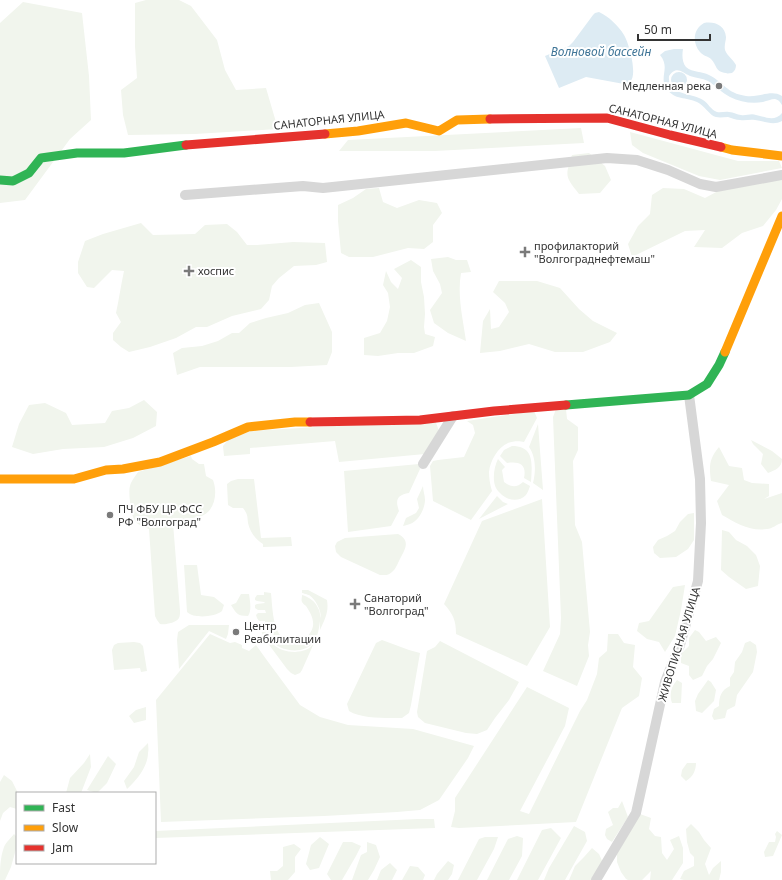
<svg xmlns="http://www.w3.org/2000/svg" width="782" height="880" font-family="'Noto Sans',sans-serif">
<style>
.green{fill:#f1f5ed}
.water{fill:#ddebf3}
.lines{fill:none;stroke-linecap:round;stroke-linejoin:round}
.street{stroke:#d7d7d7;stroke-width:10}
.fast{stroke:#30b455;stroke-width:9}
.slow{stroke:#ff9f0a;stroke-width:9}
.jam{stroke:#e5322d;stroke-width:9}
.poi-dot{fill:#7a7a7a;stroke:#fff;stroke-width:1.5}
.labels{text-anchor:middle;stroke-width:4;stroke-linejoin:round;paint-order:stroke}
.poi-label{font-size:11px;fill:#333;stroke:#fff;text-anchor:start}
.street-label{font-size:11px;fill:#333;stroke:#fff}
.water-label{font-size:12px;font-style:italic;fill:#3f7597;stroke:#fff}
</style>
<rect width="100%" height="100%" fill="#fff"/>
<path class="green" d="M146 0H179L191 6 217 40 225 70 236 90 266 88 278 129 195 134 128 135 123 115 121 90 137 78 135 46V3Z
M23 2 82 13 89 76 91 120 70 139 25 200 0 203V23Z
M581 128 584 143 435 151H339L348 140Z
M630 132 738 161H779L782 168 720 180 699 176 643 153 632 145Z
M589 153 605 166 611 180 600 193 579 194C565 176 565 177 572 155Z
M782 179V199L776 210 763 226 742 233 722 248 694 247 705 230 685 231 632 257 628 244 638 226 650 214 652 195 663 188 684 189 705 198 720 190Z
M379 188 383 202 397 208 419 200 437 203 442 213 433 225V242L424 249 408 248 373 257H349L341 253 338 221V205L353 198 366 189Z
M141 223 153 235 195 234 205 225 227 224 237 232 247 245H257L293 242 325 243 327 262 316 265 294 266 279 278 272 286 269 300 261 309 232 316 207 327H196L176 338 150 347 129 352 121 347 113 340V333L121 322 116 313C119 299 121 285 124 271L112 270 94 288 87 287 78 273V262L85 241 103 234Z
M448 257 456 260H467L471 272 461 273C457 296 463 319 466 341L448 333 434 323 430 310 442 293 440 284 433 271 431 259Z
M411 260 421 267V282L424 297 425 314 424 327 425 334 435 337 433 346 414 353H398L378 356 364 355V338L380 333 387 321 390 307 388 293 383 285 386 271 391 282 398 289 402 278 394 269Z
M499 281H537L560 288 579 309 593 321 617 333 610 342 583 352H555L529 344 500 351 480 353 483 321 490 309 491 329 499 327 509 312 505 303 493 292Z
M319 303 332 332V352L327 365 291 367H200L177 375 173 353 182 348 202 346 218 341 232 333H239L250 323 266 318 288 313 305 305Z
M144 400 157 412 156 426 133 438 104 447 63 449 33 454 12 447 19 424 29 405 45 403 66 413 72 425 105 423 112 411 129 408Z
M556 409H566L567 419 578 427V450L573 461 575 525 582 542 590 632 588 645 589 656 577 686 543 671 560 634 561 618 553 417Z
M534 411 537 418 524 442C520 441 513 441 508 443 498 447 490 461 489 472 489 478 490 485 492 491L471 520 433 501 430 466 433 461 438 460 464 457 475 433 473 425 467 421Z
M435 420 439 431 425 454 339 462 335 441 250 448V454L224 456 223 446 228 440 251 431Z
M538 424 543 490 533 483C536 471 536 457 529 447Z
M751 440 772 451 782 459C782 468 775 470 768 473L761 464 763 454 753 444Z
M512 446C535 446 532 465 531 482L524 478C527 464 519 461 507 463L500 456 504 450Z
M719 447 729 466 742 468 744 480 752 483 769 484V496L764 499 782 493V523C777 524 772 529 767 529 751 532 736 523 722 515L717 501 729 485 711 481C709 466 709 459 719 447Z
M191 456 192 459 199 464H204L206 476 213 480C218 493 215 513 199 517 190 519 182 518 173 521V523L180 611C180 613 180 616 179 618 176 623 165 625 160 624L157 620 155 616 149 529C144 527 138 525 135 521 131 516 128 492 130 486 131 481 135 477 138 472Z
M498 459 505 467 502 470 504 482C510 487 517 488 523 482L530 486C529 489 528 492 526 495 516 505 502 498 496 488 492 480 494 467 498 459Z
M419 464 420 469 409 493C397 495 395 500 399 511L391 526 348 532 344 471Z
M238 479H254L261 538 291 537 292 546 263 547V544C255 539 250 532 248 523 247 515 248 515 243 508H233L228 505 227 484 231 481Z
M423 486C423 491 425 495 425 500 425 508 419 521 410 524 408 525 406 525 403 526L406 518 416 513 419 508 417 499Z
M497 496 503 502 508 504 479 519Z
M542 499 550 627 527 666 456 634C456 620 453 614 444 604L482 521Z
M694 513V540L688 549 676 557 660 558 654 553 653 547 658 540 667 536 675 531 680 522 688 514Z
M722 530 729 532 736 540 747 546 756 555 760 566 758 586 746 589 729 577 721 570Z
M398 534C412 541 404 551 399 561 397 565 395 570 392 572 388 576 385 575 380 575L341 557 336 552 335 546 337 542 345 538Z
M184 565H197L201 595 214 597 224 605 222 611C215 617 194 619 187 612Z
M685 585 681 610 675 636 665 652 659 642 647 639 637 631 639 623 649 621 673 587Z
M302 590H308L327 600C329 612 325 619 320 630V621C319 628 318 636 314 642 304 655 279 652 270 639 267 633 265 627 265 621H259L257 618 256 615 258 613H266L265 610H258L255 608V605L257 604 265 603 264 602 257 601 255 600V598L257 595H264V592L271 593C273 611 272 650 302 640 307 638 312 632 313 626 314 619 310 612 306 606 305 605 303 604 302 602 301 600 302 598 302 595 309 597 315 601 318 608 320 611 320 616 321 618 321 610 316 600 309 595 308 595 303 593 302 593Z
M241 594H249C250 601 252 611 248 616 237 616 236 613 231 605L236 603Z
M258 623H264C265 641 277 652 295 652 304 651 309 650 314 643L302 670 300 673 295 675 291 673 287 669 264 638Z
M189 625H229L228 634 226 639 209 631 179 669 177 640 178 632Z
M695 630 699 632 706 641 716 637 721 643 713 659 707 666 702 676 693 680 689 675V666L681 663V654L689 646V638Z
M210 634 230 643 235 642 242 645V648L249 651 256 645 266 659 300 705 320 717 348 725 413 729 474 746 468 758 439 800 420 810 397 812 324 816 161 822 156 700Z
M608 634H618L624 643 635 645 633 667 642 678 639 696 622 708 576 822 459 828 451 827 455 811V798L527 687 569 708 565 726 520 811 529 814 580 711 587 700 597 674 599 658 607 651Z
M382 640 409 650 420 653 411 705 409 713 402 718C386 718 362 719 349 711L347 704 376 643Z
M440 641 519 682 509 700 495 718 487 730 477 734 466 733 425 723 418 717 417 712 427 651 435 647Z
M750 641 756 645 757 652 753 672 737 695 735 706 727 710 725 718 714 720 712 716 714 709 719 706C719 697 721 690 730 686V678L734 672 735 662 742 652 745 643Z
M134 642 140 643 143 646 147 671 141 672 140 668 114 670 112 650 114 645 118 643Z
M677 680 682 683 681 703H672C669 694 671 687 677 680Z
M708 680 711 682 716 690 714 701 702 713 696 711 695 701 698 694Z
M146 707V720L134 723 129 716 136 710Z
M148 743C148 746 149 749 148 753 148 766 137 780 127 789L124 781 134 767 139 752Z
M90 754 91 767 81 793H66L70 778 84 763Z
M108 756 116 764 107 783 97 793 87 790Z
M687 763H696C696 770 693 777 686 781L681 776 682 770Z
M4 775 12 781 18 793 17 809 10 807 3 813 0 821V782Z
M622 801 628 817 612 842 607 839 605 835 606 829 613 825 608 812 613 808H618Z
M640 814 651 818 649 829 655 836 661 837 662 853 667 860 674 849 670 840 679 836 683 848V863L672 880H650L651 871 642 880H628L626 879 621 872 617 862V854Z
M418 819H434L435 828 155 838V831Z
M691 824 699 832 704 840 711 848 705 864 709 875 713 868 721 861V872L719 880H684L680 879 684 871 694 866V857L690 853 687 842 686 829Z
M574 826 585 832 587 841 565 880H544L549 868Z
M551 828 561 838 538 880H517L542 830Z
M777 831 782 835 773 856 765 857 764 852 769 842H775L776 837 775 834Z
M14 834 17 837V847L16 849 11 867 5 880H0C0 869 0 858 4 847 6 842 11 838 14 834Z
M517 836 523 838 522 856 509 880H487L508 839Z
M320 837 329 844 319 868 310 870 306 864 311 845Z
M485 837H498L494 849 477 880H458L479 839Z
M343 842H352L361 846 356 856 342 880H331L327 874Z
M367 842 376 845 380 857 374 870 368 880H352L361 855 367 852Z
M294 844 301 849 295 857V872L288 880H271L270 871H277L283 866V847Z
M592 848 599 854 603 863 593 880H569L575 866 584 857Z
M448 861 454 865 452 874 448 880H434L437 874Z
M390 863 397 870 392 880H377L381 870Z
M410 866 418 867 425 875 423 880H402Z"/>
<path class="water" d="M599 12C609 17 618 25 624 35 629 43 638 75 630 82 629 84 627 84 624 84L586 77 559 88 545 56 569 46 573 42 593 15 595 13Z
M704 23C714 21 725 25 726 37 726 41 724 45 725 50 727 56 733 59 736 65 736 68 735 71 732 73 730 73 727 74 726 73 715 72 717 65 711 59 708 56 703 56 700 52 692 43 693 29 704 23Z
M674 49H683C682 55 682 62 686 67 693 73 702 71 709 75 725 83 726 93 746 96 759 98 771 89 782 96V105C780 102 779 100 775 99 771 99 767 101 763 102 752 104 740 102 730 97 722 93 716 86 708 81 702 78 696 78 690 76 682 73 677 65 669 76 667 96 692 92 703 100 708 103 711 110 717 112 721 113 725 111 729 112 734 112 737 115 741 115 746 116 751 113 756 115 765 117 775 122 782 113V121C773 126 764 121 755 120 750 119 745 121 740 120 736 120 732 118 728 117 724 117 720 118 716 117 710 116 704 105 697 102 687 97 674 100 667 89 658 78 671 68 660 55L665 51Z
M671 80a8 8 0 1 1 16 0a8 8 0 1 1-16 0Z"/>
<g class="lines">
<path class="street" d="M185 195 303 186 323 188 607 158 637 160 668 170 700 184 716 187 782 175
M423 464 453 416
M596 880 636 813 665 682 680 645 698 581 701 523 700 479 689 395"/>
<path class="fast" d="M0 180 13 181 29 173 41 158 77 153H124L186 145
M566 405 689 395 707 384 719 365 725 352"/>
<path class="slow" d="M325 134 358 131 406 123 439 131 457 120 490 119
M721 147 732 150 782 156
M725 352 782 216
M0 479H74L106 470 123 469 160 462 213 442 248 427 295 422H310"/>
<path class="jam" d="M490 119 607 118 670 135 721 147
M186 145 325 134
M310 422 420 420 494 411 566 405"/>
</g>
<g class="poi-dot">
<circle cx="719" cy="86" r="4"/>
<path d="M523 246h4v4h4v4h-4v4h-4v-4h-4v-4h4z"/>
<path d="M187 265h4v4h4v4h-4v4h-4v-4h-4v-4h4z"/>
<circle cx="110" cy="515" r="4"/>
<path d="M353 598h4v4h4v4h-4v4h-4v-4h-4v-4h4z"/>
<circle cx="236" cy="632" r="4"/>
</g>
<g class="labels">
<g class="poi-label">
<text x="711" y="90" text-anchor="end">Медленная река</text>
<text x="534" y="250">профилакторий<tspan x="534" dy="13">"Волгограднефтемаш"</tspan></text>
<text x="198" y="275">хоспис</text>
<text x="118" y="513">ПЧ ФБУ ЦР ФСС<tspan x="118" dy="13">РФ "Волгоград"</tspan></text>
<text x="364" y="602">Санаторий<tspan x="364" dy="13">"Волгоград"</tspan></text>
<text x="244" y="630">Центр<tspan x="244" dy="13">Реабилитации</tspan></text>
</g>
<g class="street-label">
<text transform="translate(329 120) rotate(-6)" y="4">САНАТОРНАЯ УЛИЦА</text>
<text transform="translate(663 121) rotate(14)" y="4">САНАТОРНАЯ УЛИЦА</text>
<text transform="translate(679 644) rotate(-73)" y="4">ЖИВОПИСНАЯ УЛИЦА</text>
</g>
<g class="water-label">
<text x="601" y="56">Волновой бассейн</text>
</g>
</g>
<rect x="16" y="792" width="140" height="72" fill="#ffffff" stroke="#adadad"/>
<rect x="24" y="805" width="20" height="6" fill="#30b455" stroke="#adadad"/>
<text x="52" y="812" font-size="12" fill="#333333">Fast</text>
<rect x="24" y="825" width="20" height="6" fill="#ff9f0a" stroke="#adadad"/>
<text x="52" y="832" font-size="12" fill="#333333">Slow</text>
<rect x="24" y="845" width="20" height="6" fill="#e5322d" stroke="#adadad"/>
<text x="52" y="852" font-size="12" fill="#333333">Jam</text>
<path d="M638 34v6h72v-6" fill="none" stroke="#333333" stroke-width="2"/>
<text x="644" y="34" font-size="12" fill="#333333" stroke="#ffffff" stroke-width="3" paint-order="stroke">50 m</text>
</svg>
